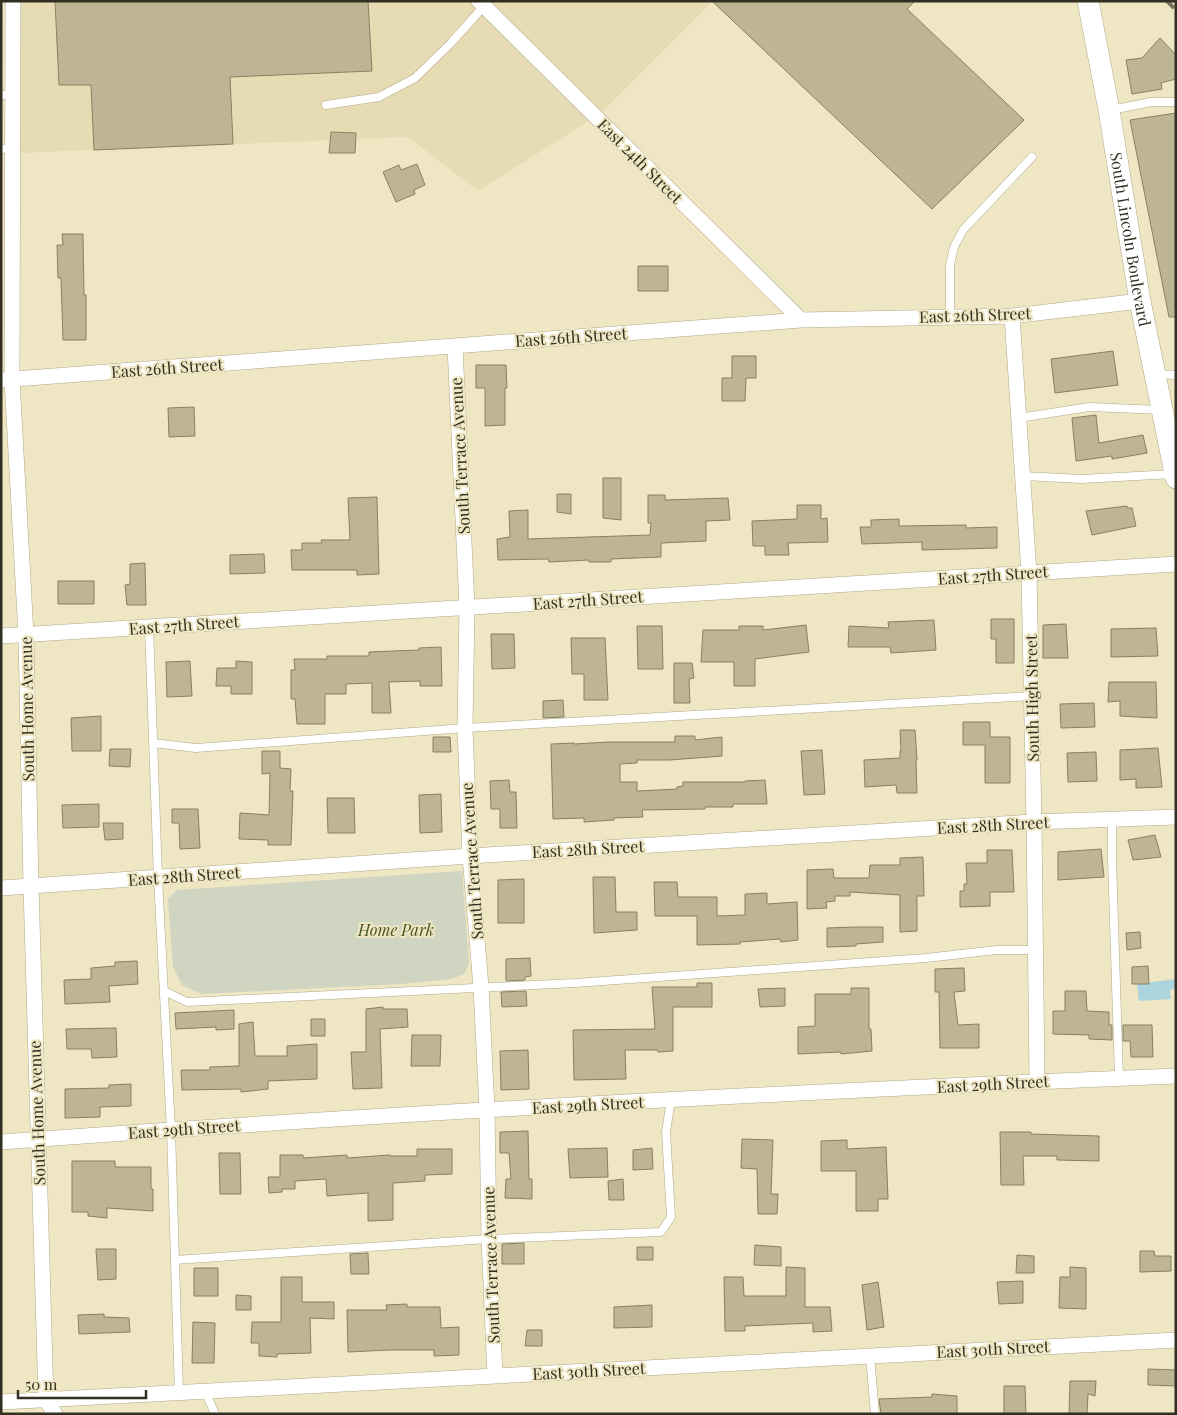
<svg xmlns="http://www.w3.org/2000/svg" width="1177" height="1415" font-family="'Playfair Display',serif">
<style>
.built{fill:#e6dbb3}
.green{fill:#cfd5c1}
.water{fill:#acd4dc}
.building{fill:#beb595;stroke:#888061}
.lines{fill:none;stroke-linecap:round;stroke-linejoin:round}
.lane-casing{stroke:#b1a888;stroke-width:9}
.street-casing{stroke:#b1a888;stroke-width:16}
.secondary-casing{stroke:#b1a888;stroke-width:22}
.lane{stroke:#fff;stroke-width:8}
.street{stroke:#fff;stroke-width:15}
.secondary{stroke:#fff;stroke-width:21}
.rail{stroke:#7a7560;stroke-width:4;stroke-dasharray:10 5;stroke-linecap:butt}
.labels{text-anchor:middle;stroke-width:4;stroke-linejoin:round;paint-order:stroke}
.street-label{font-size:16px;fill:#322f22;stroke:#efe6c4}
.park-label{font-size:16px;font-style:italic;fill:#475220;stroke:#efe6c4}
</style>
<rect width="100%" height="100%" fill="#efe6c4"/>
<path class="built" d="M18 1H713L601 113 478 191 408 137 19 153Z"/>
<path class="green" d="M462 871 469 964 464 974 452 979 401 984 202 994 182 985 173 967 168 899 177 890Z"/>
<path class="water" d="M1176 979V988L1170 990 1171 999 1139 1001 1137 984Z"/>
<path class="building" d="M55 1H368L372 71 230 77 233 144 94 150 91 85H59Z
M712 1H915L907 9 1024 120 932 209Z
M1160 38 1176 55V79L1161 83 1162 89 1132 94 1126 60 1142 58Z
M1176 113V317H1169L1130 120Z
M331 132 356 133 355 153H329Z
M417 164 425 185 414 190 415 194 396 202 383 172 399 165 401 170Z
M62 234H83L84 295H86V340H63L61 278H58L57 245H63Z
M638 266H668V291H638Z
M1113 351 1118 385 1055 393 1051 359Z
M732 356H756V378H746L745 401H722V378H732Z
M476 365H506L507 388H505V425L485 426V388H476Z
M194 407 195 436 169 437 168 408Z
M1096 415 1099 443 1143 435 1147 453 1112 459V456L1076 461 1072 418Z
M603 478H621V520L603 518Z
M557 494H571V514L557 512Z
M648 495H665V500L728 498 730 520 706 521V541L661 543V557L611 559V562H589V560L549 562 548 559 498 560 497 539 510 537 509 511 528 510V539L650 535 651 523H648Z
M377 497 379 574 357 575V570H292L291 550H302V543H322L321 540H350L348 498Z
M797 505H821V519L827 518 828 542 788 543 789 555H765V546H753L752 521 797 519Z
M1127 506V508H1132L1136 526 1092 535 1086 511Z
M899 519V526L966 525V528L997 527V548L922 550V542L862 544 860 527H871V520Z
M264 554 265 573 230 574V555Z
M145 563 146 605H127L125 585 130 584V564Z
M58 581H94V604H58Z
M991 619H1014V663H996V639H991Z
M934 620 936 650 891 653 890 647H848L849 626 889 628 888 622Z
M1066 624 1068 658H1043V625Z
M806 625 809 652 755 659V686H734V662H701L703 630H739V626H763V630Z
M637 626H662L663 669H638Z
M1156 628 1158 656 1111 657V629Z
M491 634H514L515 668 492 669Z
M571 638H605L608 700H584V674H572Z
M441 647 442 686H420V681L389 682 391 713H372V683L346 684V694H325V724H297L295 699H291V670H295L294 659H327V656H369V652L419 650V648Z
M190 661 192 696 167 697 166 662Z
M236 661 252 662V694H231V686H216L217 668H236Z
M674 663H692L694 678 689 679 690 703H674Z
M1109 682H1156L1157 718 1120 716V701L1108 702Z
M563 700 564 717 543 718V701Z
M1094 703 1095 727 1061 728 1060 704Z
M101 716V751H72L71 718Z
M963 722H990V737H1010V783H985V745H963Z
M900 730H915L917 760H916L917 793H897L896 785 865 787 864 760 900 758V751H901Z
M675 736H695V740L722 737V756L670 760H637V763L620 764V782H637V791L677 789V787L683 786V782H745V781L765 780 767 804H733V807H705V809L642 810 643 817 614 818V820L584 822V818L553 819 551 744 574 743V744L608 742H675Z
M433 737H450L451 752H433Z
M1158 748 1162 787 1136 788V779L1120 780V750Z
M110 749H131L130 767 109 766Z
M822 750 825 794 804 795 801 751Z
M262 751H280V768L291 769 290 791H293L291 845H268V840L239 839 240 813 269 815 270 773 262 774Z
M1096 752 1097 781 1068 782 1067 753Z
M509 780 510 792H516L517 828H500V809H491L490 781Z
M441 794 442 832 420 833 419 795Z
M327 798H354L355 833H328Z
M99 804V827L63 828 62 805Z
M172 809H198L200 848 180 849 179 823H172Z
M103 823H123V839L105 840Z
M1155 835 1161 857 1133 860 1128 840Z
M1101 849 1104 877 1058 880V852Z
M987 850H1012L1014 892H990V906L960 907V891H964V884H967L966 863H987Z
M923 857 924 896H917V931L900 932V895L850 892V896H835V901L826 902 827 908 807 909V870L833 869 834 878H869L870 865H900V858Z
M593 877H615L616 912H637V930L594 933Z
M524 879V923H498V880Z
M654 882H677L678 897H717V916L745 915V894L767 893V904L797 902 798 940 781 942 780 939 740 942V944L697 945V916H655Z
M856 927H883V942L856 944V946L827 947V928Z
M1140 932 1141 948 1127 950 1126 933Z
M530 958 531 976 525 977V980L506 981V959Z
M137 961 138 984 109 986 110 1002 65 1004 64 980 91 979V968L115 966V962Z
M1148 966 1149 984H1132V967Z
M964 968 965 991 954 992 958 1025 979 1024V1048H940L939 992H935V969Z
M697 983H712V1007H673V1051L658 1052 657 1050H625L626 1079 574 1080 573 1030 655 1029 652 987H697Z
M785 988V1006L760 1007 758 989Z
M851 988H869V1029H871L872 1051 841 1054V1052L798 1054V1027L815 1026V994H851Z
M526 991 527 1006 502 1007 501 992Z
M1065 991H1086L1087 1011 1109 1012V1025H1112V1040L1089 1039V1035L1053 1034V1011H1065Z
M383 1007V1009H407L408 1027 380 1029 382 1088 353 1089 351 1052H366V1009Z
M234 1010V1029L216 1030V1027L176 1029 175 1013Z
M311 1019H325V1036H311Z
M253 1022 255 1056H287V1046L317 1044V1079L268 1081V1089L241 1092V1089L182 1090 181 1070H210V1067L239 1066V1024Z
M1123 1025H1152L1153 1057H1131L1130 1041H1123Z
M116 1028 117 1057 92 1058 91 1049H67L66 1029Z
M412 1035H441L440 1066H411Z
M528 1050 529 1089 501 1090 500 1051Z
M131 1084V1106L100 1107V1117L65 1118V1089L109 1088V1085Z
M528 1131 529 1179H532V1199L505 1198 506 1179H511L509 1153H500V1132Z
M1000 1132H1031V1134L1099 1136V1161L1057 1160V1156H1023L1024 1185H1001Z
M742 1139 773 1140 771 1194H778L777 1214H758L757 1169 741 1168Z
M847 1140V1149L886 1147 888 1199H878V1211H856V1171H821V1141Z
M607 1148 608 1177 570 1178 568 1149Z
M652 1148 653 1169 633 1170V1150Z
M417 1149H452V1174L425 1175V1181L393 1183V1220L368 1221V1193L327 1196 326 1179 295 1181V1189H282V1192L269 1193 268 1177H280V1155H303V1158L347 1155V1158L390 1155V1156H417Z
M219 1153H240L241 1194H220Z
M72 1161H115V1167H151V1189H153V1211L107 1208V1218L88 1216V1212H72Z
M623 1179 624 1200H609L608 1181Z
M524 1243V1264H502V1244Z
M755 1245 781 1247V1266L754 1265Z
M637 1247H653V1260H637Z
M96 1249H116V1279L98 1280Z
M1140 1251H1154L1155 1256H1171V1271L1140 1272Z
M368 1253 369 1274H351L350 1254Z
M1017 1255 1034 1256V1273H1016Z
M786 1267 805 1268V1307H830L832 1331 813 1332V1323L745 1326V1331H725L724 1277H743L744 1296H786Z
M1070 1267 1086 1268V1309L1059 1308 1060 1277H1070Z
M194 1268H218V1296H194Z
M281 1277H302V1302H334V1319L310 1318 311 1353 277 1354V1357L259 1356V1343H251L252 1322H281Z
M1023 1281V1303L999 1304 997 1282Z
M878 1282 884 1327 867 1330 862 1285Z
M236 1295 251 1296V1310H236Z
M407 1304V1307H440L441 1328 459 1327V1355L434 1356V1350H389L348 1352 347 1310H387L386 1305Z
M652 1305V1327L614 1328V1307Z
M104 1314V1317L129 1318 130 1332 79 1334 78 1315Z
M193 1322 215 1323 214 1363H192Z
M527 1330H542V1346H525Z
M1148 1369 1176 1370V1386L1148 1385Z
M1070 1381H1096L1095 1396 1088 1394 1087 1414H1069Z
M1004 1386H1025L1026 1414H1004Z
M932 1394 957 1396V1414H881L879 1399 932 1397Z"/>
<g class="lines">
<defs>
<path id="lane" d="M1 95 13 94
M326 105 379 97 415 78 450 44 484 6
M1111 110 1151 102H1176
M1 149 13 148
M950 317V265L954 247 963 230 1032 157
M1157 374 1176 375
M1019 418 1089 407 1161 410
M1023 476 1082 479 1173 474
M149 627 158 878 171 1130 179 1393
M153 743 196 748 465 728 1032 696
M1112 820V859L1119 1078
M164 991 187 1002 575 983 926 958 997 950H1036
M175 1260 489 1239 661 1232 671 1217 666 1132 671 1100
M870 1356 875 1414
M205 1391 215 1414"/>
<path id="street" d="M13 1 12 379 26 635 31 886 46 1400 55 1414
M479 1 801 320
M1012 316 1029 573 1034 822 1037 1081
M455 346 467 607 465 728 470 856 481 987 487 1110 489 1239 495 1376
M1 380 801 320 1012 316 1140 301
M1 636 1176 564
M1 888 470 856 1034 822 1176 817
M1 1142C392 1113 784 1092 1176 1076
M1 1402 1176 1340"/>
<g id="secondary">
<path id="s1" d="M1088 1 1109 110 1140 301 1176 478"/>
</g>
</defs>
<use href="#lane" class="lane-casing"/>
<use href="#street" class="street-casing"/>
<use href="#secondary" class="secondary-casing"/>
<use href="#lane" class="lane"/>
<use href="#street" class="street"/>
<use href="#secondary" class="secondary"/>
<path class="rail" d="M1167 1 1176 10"/>
</g>
<g class="labels">
<g class="street-label">
<text transform="translate(640 161) rotate(45)" y="6">East 24th Street</text>
<text dy="6" stroke="none"><textPath href="#s1" startOffset="242">South Lincoln Boulevard</textPath></text>
<text transform="translate(975 315) rotate(-2)" y="6">East 26th Street</text>
<text transform="translate(571 337) rotate(-4)" y="6">East 26th Street</text>
<text transform="translate(167 368) rotate(-4)" y="6">East 26th Street</text>
<text transform="translate(460 456) rotate(-93)" y="6">South Terrace Avenue</text>
<text transform="translate(993 575) rotate(-4)" y="6">East 27th Street</text>
<text transform="translate(588 600) rotate(-4)" y="6">East 27th Street</text>
<text transform="translate(184 625) rotate(-4)" y="6">East 27th Street</text>
<text transform="translate(1032 698) rotate(-91)" y="6">South High Street</text>
<text transform="translate(27 709) rotate(-91)" y="6">South Home Avenue</text>
<text transform="translate(993 825) rotate(-3)" y="6">East 28th Street</text>
<text transform="translate(588 849) rotate(-3)" y="6">East 28th Street</text>
<text transform="translate(472 861) rotate(-94)" y="6">South Terrace Avenue</text>
<text transform="translate(184 876) rotate(-4)" y="6">East 28th Street</text>
<text transform="translate(993 1084) rotate(-3)" y="6">East 29th Street</text>
<text transform="translate(588 1105) rotate(-3)" y="6">East 29th Street</text>
<text transform="translate(37 1113) rotate(-92)" y="6">South Home Avenue</text>
<text transform="translate(184 1129) rotate(-4)" y="6">East 29th Street</text>
<text transform="translate(491 1265) rotate(-92)" y="6">South Terrace Avenue</text>
<text transform="translate(993 1349) rotate(-3)" y="6">East 30th Street</text>
<text transform="translate(589 1371) rotate(-3)" y="6">East 30th Street</text>
</g>
<g class="park-label">
<text x="396" y="936">Home Park</text>
</g>
</g>
<rect width="1177" height="1415" fill="none" stroke="#322f22" stroke-width="5"/>
<path d="M18 1390v8h128v-8" fill="none" stroke="#322f22" stroke-width="2.5"/>
<text x="25" y="1390" font-size="15" fill="#322f22" stroke="#efe6c4" stroke-width="4" paint-order="stroke">50 m</text>
</svg>
